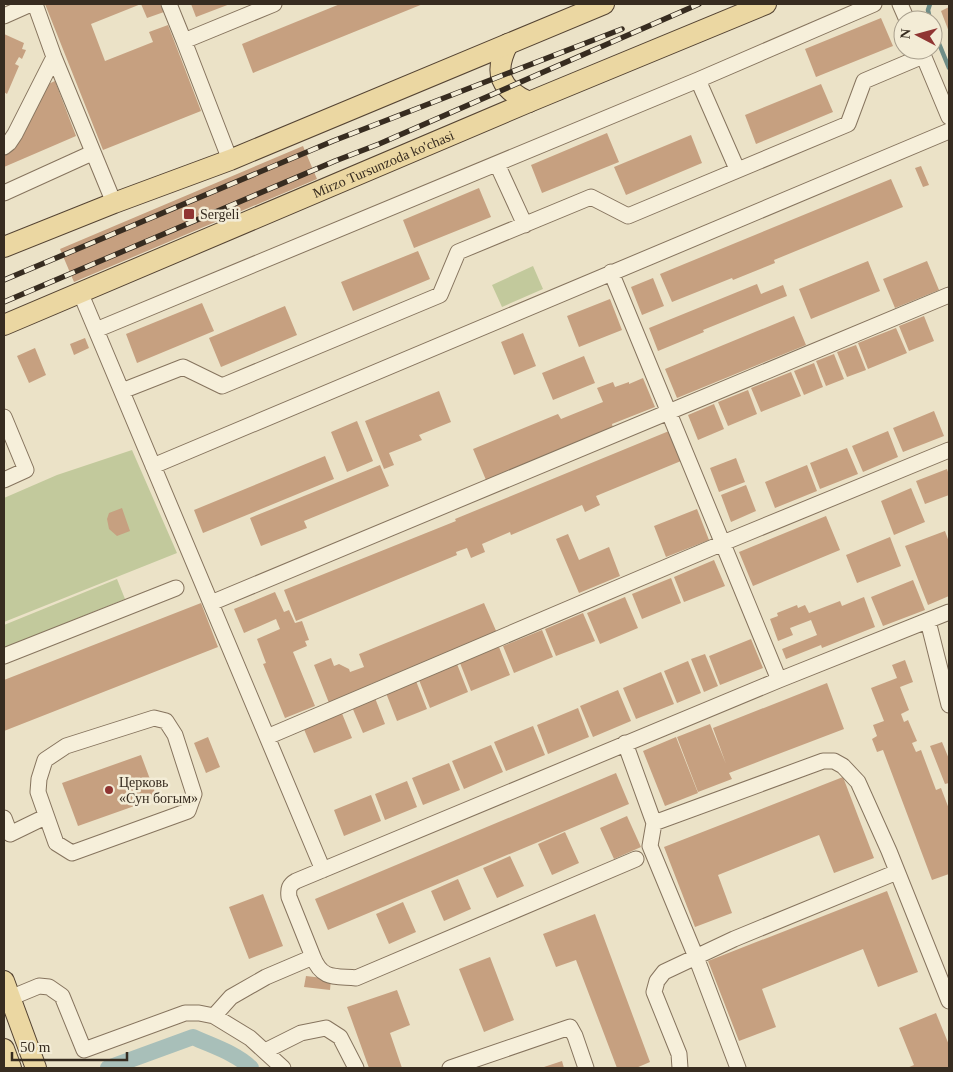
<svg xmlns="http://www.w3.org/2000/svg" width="953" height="1072" font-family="'Times New Roman',serif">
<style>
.green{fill:#c2c99c}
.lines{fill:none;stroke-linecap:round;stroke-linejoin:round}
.stream{stroke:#6f8d87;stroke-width:4.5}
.canal{stroke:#a8bfb9;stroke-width:16}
.building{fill:#c6a080}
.minor-casing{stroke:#86745e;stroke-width:17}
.major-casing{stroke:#544332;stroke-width:22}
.minor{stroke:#f6efda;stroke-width:15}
.major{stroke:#ebd7a2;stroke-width:20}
.rail-casing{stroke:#372c20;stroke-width:5.5}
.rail{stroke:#f3ecd6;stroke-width:4;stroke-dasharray:11;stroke-linecap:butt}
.poi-dot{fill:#903532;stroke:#f3ecd6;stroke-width:2}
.labels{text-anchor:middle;stroke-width:5;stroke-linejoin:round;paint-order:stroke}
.street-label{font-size:14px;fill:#372c20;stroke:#f3ecd6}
.poi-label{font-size:14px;fill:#372c20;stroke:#f3ecd6;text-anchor:start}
</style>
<rect width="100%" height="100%" fill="#ebe2c7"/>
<path class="green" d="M533 266 543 289 502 307 492 285Z
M132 450 177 553 4 622V498L57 475Z
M117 579 125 599 4 648V625Z"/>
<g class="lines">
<path class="stream" d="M930 20 928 10 930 4
M933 29 949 68"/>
<path class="canal" d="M108 1068 193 1037C212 1046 236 1053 251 1068"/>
</g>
<path class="building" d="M45 4H160L164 12 147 18 141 4 91 24 105 61 153 42 149 32 168 25 201 111 103 150Z
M191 4H230L196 17Z
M340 4H423L253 73 242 44Z
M949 7V32L941 11Z
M881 18 893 46 816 77 805 49Z
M4 34 24 43 22 49 26 50 22 59 19 57 15 64 19 66 7 94 4 92Z
M55 81 76 136 4 167V151L16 146 46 85Z
M821 84 833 112 756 144 745 115Z
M607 133 619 162 542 193 531 165Z
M691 135 702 163 626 195 614 167Z
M303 146 317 179 74 282 60 249Z
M921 166 929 185 923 187 915 168Z
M891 179 903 207 774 260 775 263 733 280 732 278 672 302 660 274Z
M479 188 491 217 414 248 403 220Z
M418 251 430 279 353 311 341 282Z
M868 261 880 291 811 319 799 289Z
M927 261 939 290 895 308 883 279Z
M653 278 664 306 642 315 631 287Z
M757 284 761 294 783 285 787 296 703 330 704 332 658 351 649 328Z
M610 299 622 330 579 347 567 316Z
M202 303 214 331 137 363 126 334Z
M285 306 297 335 221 367 209 338Z
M794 316 806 345 677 398 665 369Z
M924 316 934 341 909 351 899 326Z
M896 328 907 353 868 369 858 343Z
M523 333 536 366 514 375 501 342Z
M85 338 89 348 74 355 70 344Z
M856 345 866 370 847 377 837 352Z
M35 348 46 375 29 383 17 356Z
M834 354 844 379 826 386 816 361Z
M584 356 595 383 553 400 542 373Z
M814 363 823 387 804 395 794 371Z
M791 372 801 396 761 412 751 388Z
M643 378 655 407 612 424 613 428 486 480 473 449 558 414 561 419 603 402 597 388 613 382 615 387 629 382V384Z
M748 390 757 414 728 426 718 402Z
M439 391 451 422 419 435 422 440 389 453 394 465 384 469 365 421Z
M714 404 724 429 698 440 688 415Z
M934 411 944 436 903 452 893 428Z
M357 421 373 461 347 472 331 432Z
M669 431 681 461 596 496 600 505 585 512 582 505 511 535 510 532 482 544 485 552 471 558 467 548 456 552 457 555 296 621 284 590 456 521 455 519Z
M888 431 898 457 863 472 852 446Z
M847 448 858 474 820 489 810 463Z
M325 456 334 479 203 533 194 510Z
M736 458 745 482 719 492 710 468Z
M380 465 389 486 304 521 307 528 261 546 250 518Z
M807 465 817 491 775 508 765 482Z
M947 469 949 475V495L925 504 916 481Z
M746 485 756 511 731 522 721 495Z
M911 488 925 522 894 535 881 501Z
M122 508 130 531 117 536 109 529 107 519 109 513Z
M697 509 709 540 666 557 654 526Z
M826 516 840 550 753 586 739 552Z
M945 531 949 542V596L928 605 905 546Z
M568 534 579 560 609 547 620 576 579 593 556 539Z
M890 537 901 566 857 583 846 555Z
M714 560 725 586 684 602 674 577Z
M671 578 681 603 642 619 632 594Z
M913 580 925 610 883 626 871 597Z
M275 592 284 612 289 610 295 623 302 621 309 640 305 641 307 646 293 652 315 706 285 718 263 664 266 663 257 639 280 629 276 619 244 633 234 609Z
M625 597 638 628 600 644 587 613Z
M864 597 875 627 822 648 821 645 786 659 782 649 817 635 811 620 790 628 793 635 778 641 770 619 778 616 777 613 797 605 798 608 805 605 809 613 840 601 842 606Z
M201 603 218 647 4 731V680Z
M484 603 497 633 371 684 372 685 329 703 314 665 331 658 334 666 339 664 349 669 350 672 364 667 359 654Z
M583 613 595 641 556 656 545 629Z
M542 630 553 657 514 673 503 646Z
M751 639 763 668 720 685 709 656Z
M499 647 510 675 471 691 460 663Z
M705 654 718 686 704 692 691 659Z
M905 660 913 682 900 687 909 710 901 714 904 722 908 720 917 741 912 743 916 752 921 750 936 790 941 788 949 809V874L932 880 883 750 877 752 872 739 877 736 873 725 884 721 871 688 897 678 892 665Z
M688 661 701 693 677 703 664 671Z
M457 664 468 692 430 708 419 680Z
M661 672 674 704 636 719 623 688Z
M416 681 427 709 397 721 386 693Z
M827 683 844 729 729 773 732 779 698 792 677 737 710 724 726 764 713 728Z
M618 690 631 721 593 737 580 706Z
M375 698 385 724 363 733 352 707Z
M578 708 589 737 548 754 537 725Z
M341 711 352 738 314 753 303 727Z
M533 726 545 755 506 771 494 742Z
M208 737 220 767 206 773 194 743Z
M676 737 698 793 665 806 643 751Z
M942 742 949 759V783L945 784 930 746Z
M491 745 503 772 464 789 452 761Z
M141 755 157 798 78 826 62 783Z
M449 763 460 790 423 805 412 778Z
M616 773 629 804 328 930 315 899Z
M843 777 874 858 834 873 819 835 718 875 732 913 695 927 664 847Z
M407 781 417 807 385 820 375 794Z
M371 795 381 821 344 836 334 810Z
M627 816 641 847 614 859 600 828Z
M565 832 579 863 552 875 538 844Z
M510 856 524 886 497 898 483 868Z
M458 879 471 909 444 921 431 891Z
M887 891 918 972 878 987 863 949 762 989 776 1027 739 1041 708 961Z
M263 894 283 946 249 959 229 907Z
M403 902 416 932 389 944 376 914Z
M595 914 650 1062 636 1068H617L576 960 556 967 543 934Z
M490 957 514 1020 484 1032 459 969Z
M306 976 331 979 330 990 304 987Z
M397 990 410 1025 390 1033 402 1068H369L347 1007Z
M936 1013 949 1045V1068H907L914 1065 899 1028Z
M562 1061 564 1068H541Z"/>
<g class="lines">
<defs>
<path id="minor" d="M35 4 54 57 114 203
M169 4 184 41
M900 4 907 20
M4 16 31 4
M921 50 949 117
M698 80 737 169
M4 147 9 143 15 134 54 57
M230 160 184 41 274 4
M497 164 525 225
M4 193 92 153
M611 272 779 680
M80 292 323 870
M96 330 698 80 874 4
M122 391 183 367 222 386 440 295 458 252 591 197 628 216 848 124 864 81 923 56
M4 417 26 470 4 480
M153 466 949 131
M211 603 949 295
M928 621 949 705
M4 656 176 588
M154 718 166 721 175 735 194 794 188 811 72 853 56 843 38 792 39 779 45 760 66 746Z
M267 737 723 543 949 450
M625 743 654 823 823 761H834L843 766 858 782 889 851 949 1001
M4 818 10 834 45 817
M654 823 650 846 696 957 738 1068
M313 957C322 980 335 976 356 978L636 859
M10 998 39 986 49 987 62 996 84 1050 185 1013H199L214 1016 250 1038 283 1068
M214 1016 231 997 266 977 313 957 289 897C288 889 289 885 296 881L779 680 949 612
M265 1051 301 1033 326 1028 340 1037 356 1068
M450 1068 570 1027 575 1036 586 1068
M680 1068 679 1054 654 992 657 981 664 972 734 939 897 872"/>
<g id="major">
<path d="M508 44C493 73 500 89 529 102"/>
<path d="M4 247 114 203 230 160 604 4"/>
<path id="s1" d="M4 325 529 102 766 4"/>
<path d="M4 981 36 1068"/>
<path d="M4 1049 11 1068"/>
</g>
</defs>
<use href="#minor" class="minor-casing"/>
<use href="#major" class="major-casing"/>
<use href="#minor" class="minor"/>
<use href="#major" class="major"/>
<defs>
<path id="rail" d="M4 280 333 141 622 29
M4 302 335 161 379 144 699 4"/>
</defs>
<use href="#rail" class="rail-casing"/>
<use href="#rail" class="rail"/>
</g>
<g class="poi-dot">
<rect x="183" y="208" width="12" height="12" rx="2.5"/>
<circle cx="109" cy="790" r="5"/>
</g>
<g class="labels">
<g class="street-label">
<text dy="5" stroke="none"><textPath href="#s1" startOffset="412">Mirzo Tursunzoda ko'chasi</textPath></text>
</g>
<g class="poi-label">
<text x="200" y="219">Sergeli</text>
<text x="119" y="787">Церковь<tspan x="119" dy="16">«Сун богым»</tspan></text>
</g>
</g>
<rect width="953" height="1072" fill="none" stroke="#372c20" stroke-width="10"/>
<g transform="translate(918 35) rotate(276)"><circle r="24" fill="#f3ecd6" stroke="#a89f8d"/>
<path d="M0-4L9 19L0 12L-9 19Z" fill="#903532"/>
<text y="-8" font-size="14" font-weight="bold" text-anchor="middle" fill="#372c20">N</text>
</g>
<path d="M12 1052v8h115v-8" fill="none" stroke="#372c20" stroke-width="2.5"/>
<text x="20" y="1052" font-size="15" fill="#372c20" stroke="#f3ecd6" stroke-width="4" paint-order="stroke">50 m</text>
</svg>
